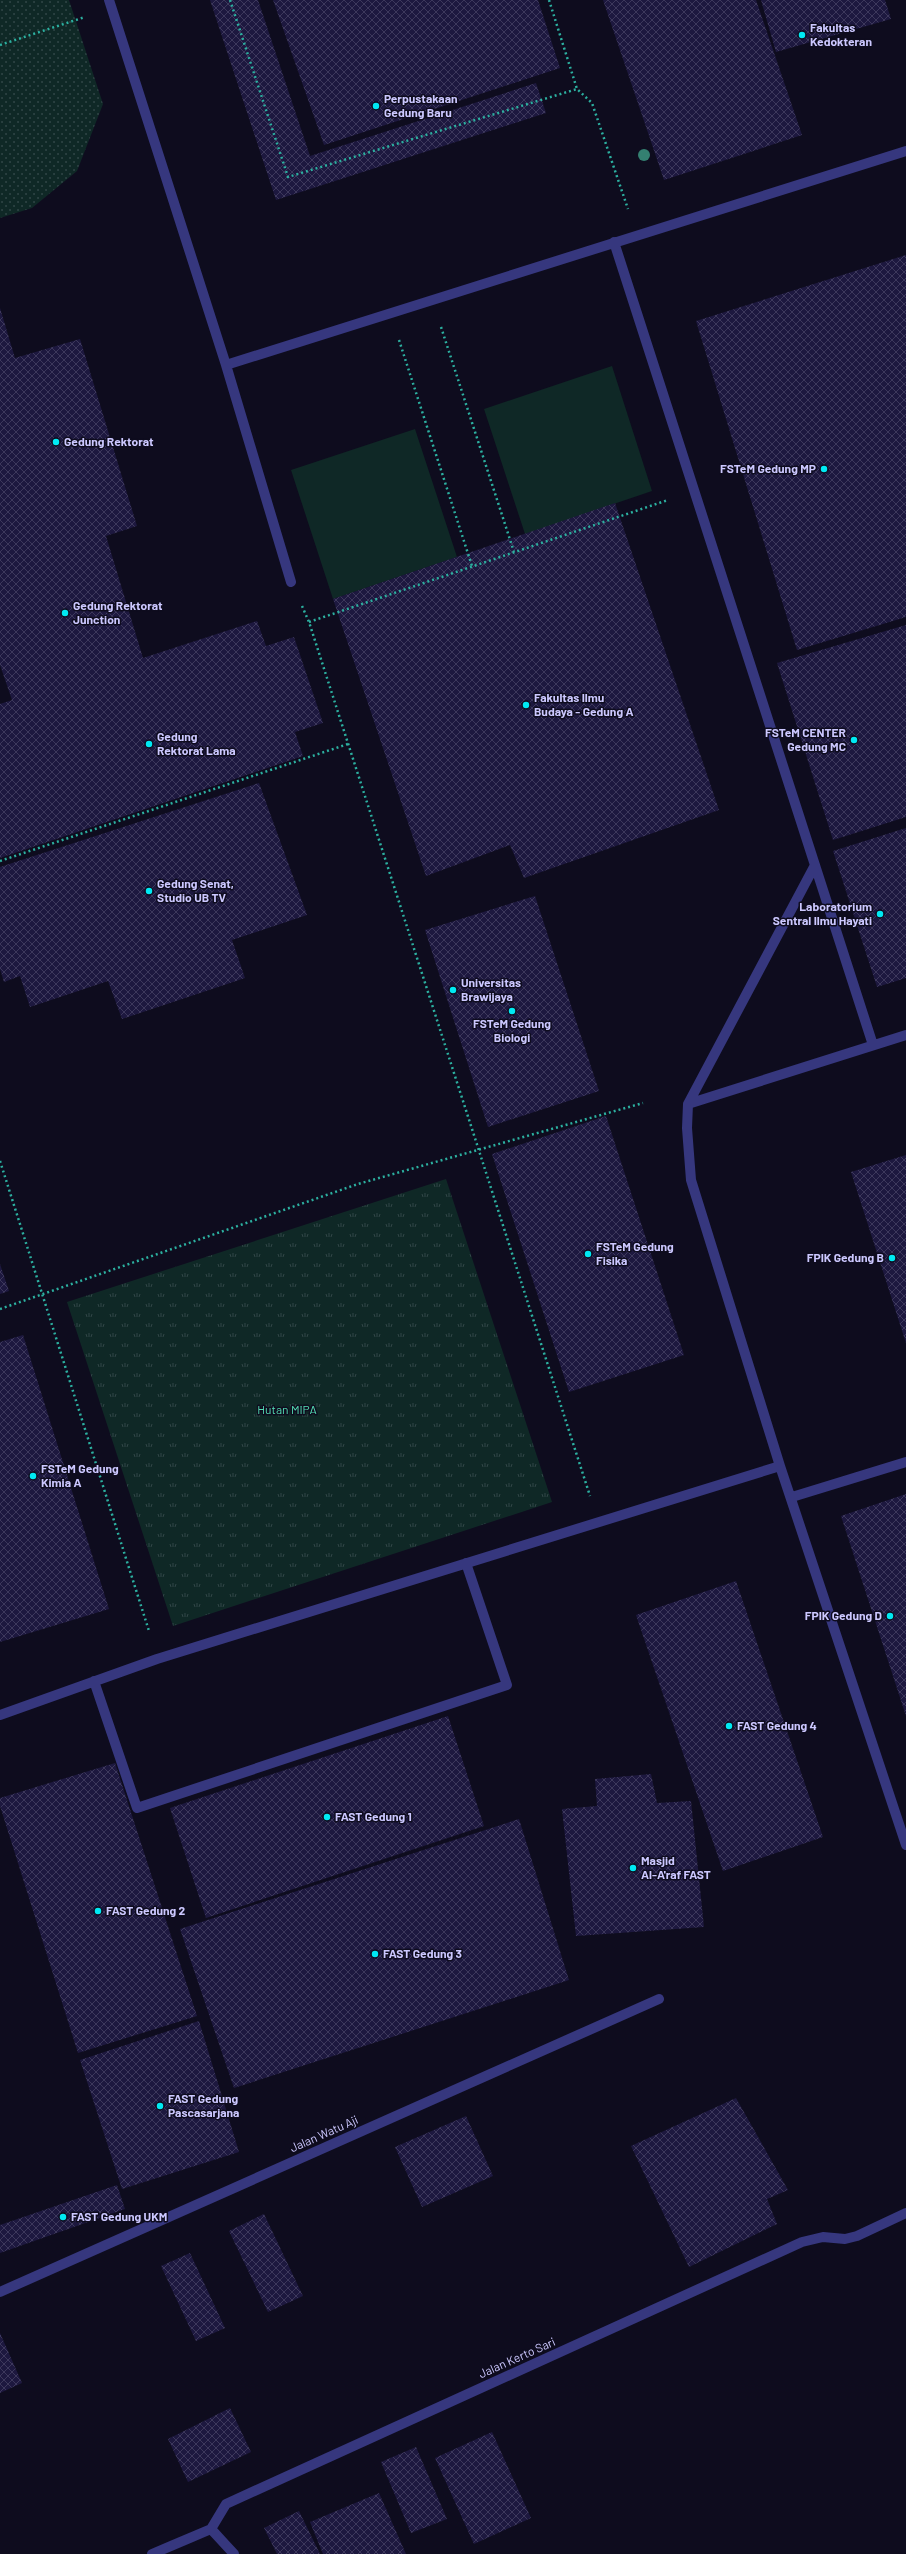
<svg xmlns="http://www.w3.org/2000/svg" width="906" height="2554" font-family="Barlow,sans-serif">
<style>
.grass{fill:url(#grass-dots)}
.park{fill:url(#park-tufts)}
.garden{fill:#0f2826}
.building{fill:url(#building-cross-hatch)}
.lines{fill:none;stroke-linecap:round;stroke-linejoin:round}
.path{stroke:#2cb0a0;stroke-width:2.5;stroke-dasharray:2 3;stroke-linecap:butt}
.minor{stroke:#36377e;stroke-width:10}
.tree{fill:#348071}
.poi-dot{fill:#00e9f3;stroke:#0e0c1e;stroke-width:1.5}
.labels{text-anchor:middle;stroke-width:3;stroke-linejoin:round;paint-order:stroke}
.poi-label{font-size:12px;font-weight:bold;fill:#ccc8ff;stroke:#0e0c1e;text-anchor:start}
.park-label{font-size:12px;fill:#54dfb5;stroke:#0e0c1e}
.street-label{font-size:12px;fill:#ccc8ff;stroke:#0e0c1e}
</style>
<defs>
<pattern id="grass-dots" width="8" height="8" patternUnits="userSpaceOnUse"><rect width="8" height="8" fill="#0f2826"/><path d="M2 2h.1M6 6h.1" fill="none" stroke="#314647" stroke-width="1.8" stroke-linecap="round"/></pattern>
<pattern id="park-tufts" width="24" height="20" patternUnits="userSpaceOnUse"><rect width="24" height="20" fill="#0f2826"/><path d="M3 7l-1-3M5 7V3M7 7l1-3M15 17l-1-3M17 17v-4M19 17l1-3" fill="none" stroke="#314647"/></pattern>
<pattern id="building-cross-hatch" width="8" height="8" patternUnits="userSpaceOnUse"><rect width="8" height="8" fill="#1d183f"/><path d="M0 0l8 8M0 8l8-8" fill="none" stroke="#3d385c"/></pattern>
</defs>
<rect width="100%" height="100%" fill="#0e0c1e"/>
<path class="grass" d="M0 0H69L103 104 77 171 32 208 0 218Z"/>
<path class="park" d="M446 1179 552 1502 173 1626 67 1302Z"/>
<path class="garden" d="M612 366 652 491 525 534 484 409Z
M415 429 457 557 333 599 291 470Z"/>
<path class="building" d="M210 0H258L310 156 536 83 546 113 276 200Z
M273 0H538L560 68 324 145Z
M603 0H756L802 135 664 180Z
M761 0H885L891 19 776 52Z
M906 255V617L797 650 696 321Z
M0 308 15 358 80 339 137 526 106 536 143 658 257 621 266 646 294 637 323 723 295 732 303 756 0 858V704L12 700 0 665Z
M615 503 719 810 524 878 510 845 426 876 333 599Z
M906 625V817L833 840 777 663Z
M259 783 307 915 232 940 245 978 122 1019 108 981 30 1007 20 976 4 982 0 969V867Z
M906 828V978L877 987 833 851Z
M535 896 599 1091 488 1127 425 930Z
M606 1116 684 1355 569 1392 492 1154Z
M906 1155V1343L851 1172Z
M0 1264 9 1291 0 1294Z
M23 1335 109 1609 0 1642V1342Z
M906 1494V1716L841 1516Z
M736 1581 823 1837 723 1871 636 1615Z
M448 1716 484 1826 206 1918 170 1808Z
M115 1763 197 2016 78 2053 0 1806V1798Z
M651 1774 657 1803 691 1801 704 1927 576 1936 562 1809 597 1806 595 1779Z
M519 1819 569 1980 234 2088 180 1929Z
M199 2021 239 2152 122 2189 80 2060Z
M736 2098 788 2190 767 2199 777 2224 689 2267 631 2146Z
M466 2116 493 2176 422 2207 395 2147Z
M117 2185 125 2209 0 2253V2225Z
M264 2214 303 2296 268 2312 229 2231Z
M190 2253 225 2328 196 2341 161 2266Z
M0 2333 22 2383 0 2393Z
M230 2408 251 2452 188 2482 168 2439Z
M492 2432 531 2518 474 2544 435 2458Z
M416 2447 447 2519 411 2533 381 2462Z
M379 2493 406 2554H323L310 2522Z
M299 2511 320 2554H277L264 2528Z"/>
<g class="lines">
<path class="path" d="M230 0 288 177 577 89
M549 0 577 89 592 103 628 209
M0 45 85 17
M441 327 514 552
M399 340 472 566
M302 606 309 622 590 1496
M309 622 668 500
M0 861 348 744
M0 1161 149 1631
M0 1309 358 1184 643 1103"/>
<path class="minor" d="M109 0 226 365 906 151
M614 242 873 1045
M226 365 291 582
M815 865 688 1104 687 1128 691 1180 780 1466 906 1845
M688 1104 906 1035
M792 1497 906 1462
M94 1681 137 1808 507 1685 466 1563
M0 1715 157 1659 780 1466
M0 2292 659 1999
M211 2529 234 2554
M152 2554 211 2529 226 2504 802 2242 823 2237 845 2239 857 2236 906 2213"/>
</g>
<circle class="tree" cx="644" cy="155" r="6"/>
<g class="poi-dot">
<circle cx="802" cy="35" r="4"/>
<circle cx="376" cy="106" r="4"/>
<circle cx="56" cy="442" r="4"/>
<circle cx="824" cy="469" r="4"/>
<circle cx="65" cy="613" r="4"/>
<circle cx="526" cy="705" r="4"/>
<circle cx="854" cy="740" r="4"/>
<circle cx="149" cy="744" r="4"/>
<circle cx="149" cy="891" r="4"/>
<circle cx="880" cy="914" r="4"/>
<circle cx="453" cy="990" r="4"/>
<circle cx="512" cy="1011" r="4"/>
<circle cx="588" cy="1254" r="4"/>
<circle cx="892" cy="1258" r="4"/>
<circle cx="33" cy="1476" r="4"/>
<circle cx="890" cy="1616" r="4"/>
<circle cx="729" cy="1726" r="4"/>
<circle cx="327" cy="1817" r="4"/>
<circle cx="633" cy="1868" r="4"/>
<circle cx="98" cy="1911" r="4"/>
<circle cx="375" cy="1954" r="4"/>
<circle cx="160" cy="2106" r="4"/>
<circle cx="63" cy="2217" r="4"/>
</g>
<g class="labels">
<g class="poi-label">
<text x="810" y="32">Fakultas<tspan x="810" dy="14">Kedokteran</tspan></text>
<text x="384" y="103">Perpustakaan<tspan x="384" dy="14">Gedung Baru</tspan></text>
<text x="64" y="446">Gedung Rektorat</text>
<text x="816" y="473" text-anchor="end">FSTeM Gedung MP</text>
<text x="73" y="610">Gedung Rektorat<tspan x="73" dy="14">Junction</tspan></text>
<text x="534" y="702">Fakultas Ilmu<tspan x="534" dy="14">Budaya - Gedung A</tspan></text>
<text x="846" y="737" text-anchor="end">FSTeM CENTER<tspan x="846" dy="14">Gedung MC</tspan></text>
<text x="157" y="741">Gedung<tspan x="157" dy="14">Rektorat Lama</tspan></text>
<text x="157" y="888">Gedung Senat,<tspan x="157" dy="14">Studio UB TV</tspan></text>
<text x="872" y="911" text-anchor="end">Laboratorium<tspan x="872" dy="14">Sentral Ilmu Hayati</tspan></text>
<text x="461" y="987">Universitas<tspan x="461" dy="14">Brawijaya</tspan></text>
<text x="512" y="1028" text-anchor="middle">FSTeM Gedung<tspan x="512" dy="14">Biologi</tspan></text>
<text x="596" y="1251">FSTeM Gedung<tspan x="596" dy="14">Fisika</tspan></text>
<text x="884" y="1262" text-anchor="end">FPIK Gedung B</text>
<text x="41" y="1473">FSTeM Gedung<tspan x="41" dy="14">Kimia A</tspan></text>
<text x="882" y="1620" text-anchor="end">FPIK Gedung D</text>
<text x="737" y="1730">FAST Gedung 4</text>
<text x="335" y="1821">FAST Gedung 1</text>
<text x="641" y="1865">Masjid<tspan x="641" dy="14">Al-A'raf FAST</tspan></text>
<text x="106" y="1915">FAST Gedung 2</text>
<text x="383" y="1958">FAST Gedung 3</text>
<text x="168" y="2103">FAST Gedung<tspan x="168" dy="14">Pascasarjana</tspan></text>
<text x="71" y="2221">FAST Gedung UKM</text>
</g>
<g class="park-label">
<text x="287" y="1414">Hutan MIPA</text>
</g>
<g class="street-label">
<text transform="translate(324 2134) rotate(-24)" y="4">Jalan Watu Aji</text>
<text transform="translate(517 2358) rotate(-24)" y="4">Jalan Kerto Sari</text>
</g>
</g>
</svg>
